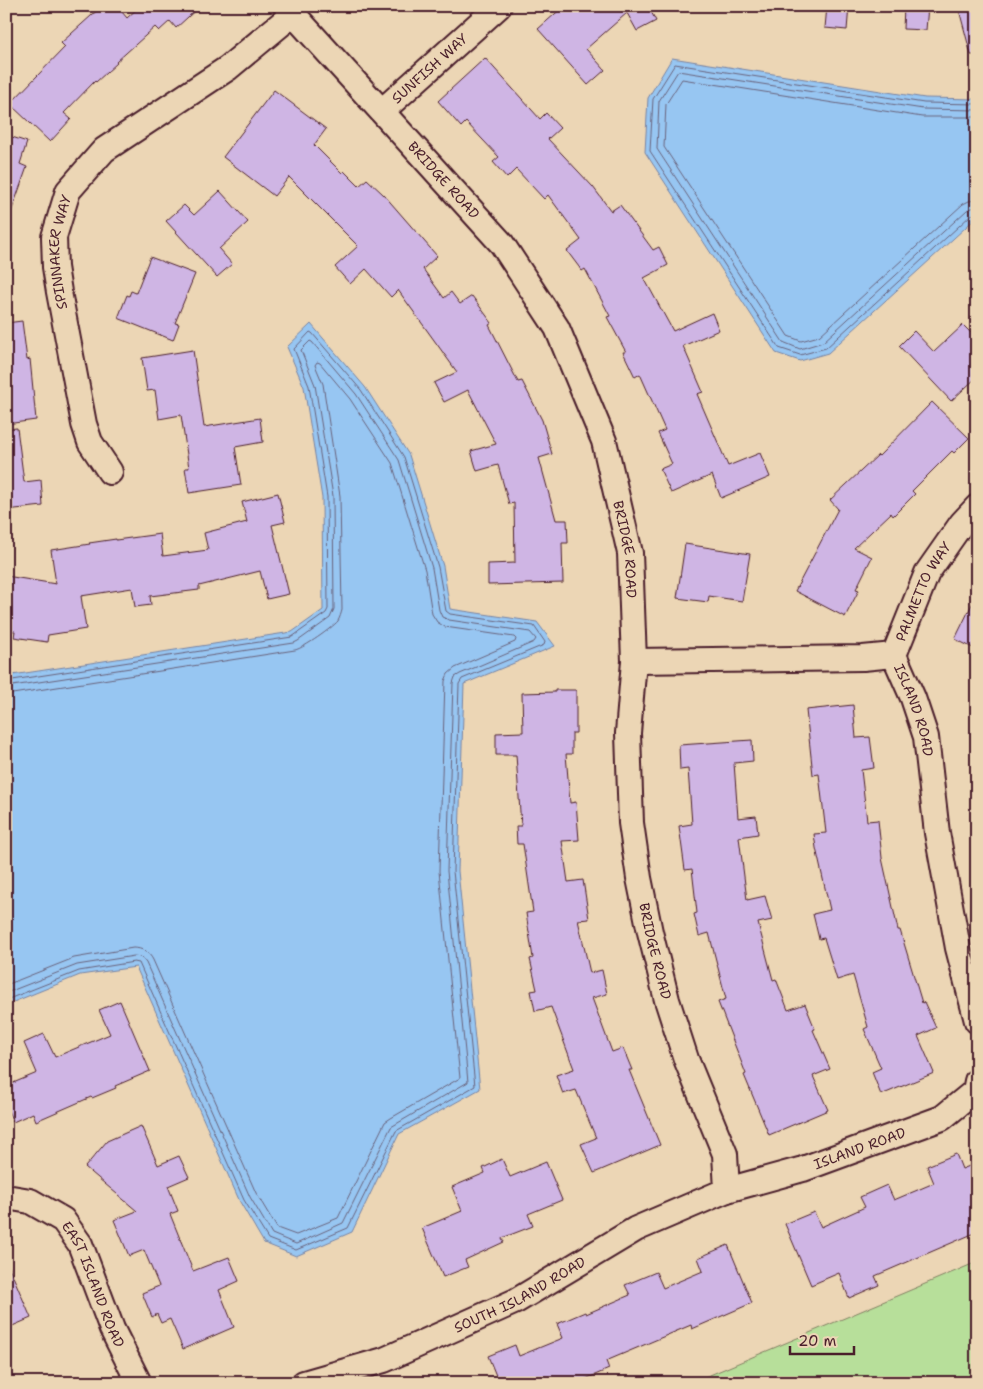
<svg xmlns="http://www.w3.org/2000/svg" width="983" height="1389" font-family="'Shantell Sans',sans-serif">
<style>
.green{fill:#b7df9a;stroke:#807f62}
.water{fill:#97c6f2;stroke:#7883a2}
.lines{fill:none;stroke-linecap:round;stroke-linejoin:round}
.shore{stroke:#69627b;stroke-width:1}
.building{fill:#cfb5e4;stroke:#4a1f2b}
.minor-casing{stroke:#4a1f2b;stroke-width:28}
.minor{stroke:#ecd6b5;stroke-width:24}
.labels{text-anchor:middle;stroke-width:4;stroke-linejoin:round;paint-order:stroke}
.street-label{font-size:14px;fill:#4a1f2b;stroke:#ecd6b5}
</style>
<rect width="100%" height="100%" fill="#ecd6b5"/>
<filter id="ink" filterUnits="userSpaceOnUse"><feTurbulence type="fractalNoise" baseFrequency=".02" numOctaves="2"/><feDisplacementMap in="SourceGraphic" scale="10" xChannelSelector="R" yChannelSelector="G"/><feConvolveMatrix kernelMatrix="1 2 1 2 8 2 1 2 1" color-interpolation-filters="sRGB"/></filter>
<g filter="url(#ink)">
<path class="green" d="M977 1262V1383H691Z"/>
<path class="water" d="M672 58 925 98 977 99V217L828 353 800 361 776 353 645 152 648 98Z
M311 324 365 387 409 455 443 566 450 609 537 622 555 646 464 684 458 871 480 1089 399 1134 352 1232 296 1256 264 1243 240 1202 136 967 80 975 6 1005V676L292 632 323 610 322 498 304 387 287 347Z"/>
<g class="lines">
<path class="shore" d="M977 104 924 103 675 64 653 99 650 151 779 348 800 355 826 348 971 215 977 213
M977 110 923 109 678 71 659 101 657 149 783 342 800 349 823 342 967 210 972 208 977 207
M977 117H922L682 79 666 104 664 147 788 336 801 341 819 336 963 204 969 201 977 200
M6 681 292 637 326 613 328 609 327 497 309 386 294 349 310 332 312 333 361 390 404 457 438 567 446 611 450 614 534 626 545 642 544 645 462 679 459 684 453 871 475 1086 396 1131 348 1228 296 1250 268 1239 244 1200 139 963 134 962 79 971 6 1000
M6 687 294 643 298 641 330 618 334 609 333 496 315 385 301 350 310 341 312 342 356 394 399 460 432 568 439 610 442 617 449 620 530 632 536 639 534 642 460 674 455 677 453 683 447 871 468 1082 391 1127 343 1223 296 1244 272 1234 250 1197 146 963 141 957 134 956 77 965 6 993
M6 695 295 650C304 648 332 628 338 621 340 617 341 614 342 610L340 496 323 384 315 365 317 362 320 363 350 399 392 463 425 570 432 614 437 622 445 627 514 637 516 639 515 642 455 668 448 674 445 681 439 871 460 1078 391 1118 385 1122 338 1218 296 1235 277 1228 256 1193 153 960C149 952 142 948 133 948L74 958 6 985"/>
</g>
<path class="building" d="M102 6H117L127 18 140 6H200L176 28 170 21 159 31 155 27 116 62 117 63 96 82 95 81 64 113 71 119 50 142 10 104 65 47 61 43Z
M564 6H648L656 21 637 31 627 13 586 49 605 70 588 85 538 29Z
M827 6H849L847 30 825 28Z
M904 6H928L926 30 903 29Z
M958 6H977V55H971Z
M485 58 540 119 546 113 560 128 548 139 593 187 611 211 620 205 653 250 659 247 668 265 644 278 673 331 712 313 719 330 683 346 703 392 697 394 728 466 760 453 770 477 721 498 712 475 671 493 660 469 672 464 658 433 665 430 640 374 635 377 623 352H626L607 317 610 316 585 269 582 271 567 251 581 240 548 195 544 199 516 169 507 178 493 162 499 157 466 122 461 127 438 101Z
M274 90 326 129 314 145 342 173 344 171 359 186 367 179 384 195 437 256 423 269 444 298 451 292 460 304 472 296 492 323 489 325 518 382 522 381 542 420 552 454 539 458 556 520H567L568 543H562L563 583 488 585V564L515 563 514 503 509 504 498 465 477 471 471 451 496 444 468 390 444 402 434 383 457 372 398 290 391 297 366 269 350 284 335 267 358 246 289 177 274 196 223 157Z
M6 135 27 142 20 164 27 167 9 218H6Z
M220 191 248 222 219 249 232 264 217 277 166 221 184 205 194 215Z
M150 257 195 274 175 323 179 324 173 340 118 318 127 295 129 296 131 291 136 293Z
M22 321 27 360 30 359 36 420 6 424V323Z
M963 325 977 339V377L951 401 899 346 914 331 934 352Z
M193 350 204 427 260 418 263 442 235 447 241 485 189 493 185 468H189L181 415 159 419 155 390 147 391 142 358Z
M932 402 969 438 954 453 952 451 912 491 915 494 893 516 891 513 854 548 872 557 856 589 859 590 845 617 795 591 838 509 830 500 878 455 879 456Z
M17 428 24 482 41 480 43 506 6 510V429Z
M278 493 285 522 272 525 289 594 267 599 260 571 199 586V590L150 596 151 605 135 607 132 588 81 596 86 629 48 635 47 642 14 637 15 631H6V576L56 584 51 550 90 544 89 543 116 539V540L160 534 163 556 208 550 204 533 247 522 242 502Z
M685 544 750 554 742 601 709 596 708 602 677 598Z
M977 594V650L955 639Z
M555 690H576V733H572V754H566L570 803 576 802 579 840 562 841 568 882 583 880 589 919 578 920 590 973 602 970 607 994 592 998 612 1052 623 1048 632 1070H629L660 1145 594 1173 581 1144 596 1138 576 1090 563 1094 556 1075 574 1069 551 1007 535 1011 531 991 537 990 530 959 533 958 526 913 533 912 523 844H517L516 826H521L516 755H496V733L523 732 522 693 555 692Z
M853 705 856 738 870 737 874 768 861 770 867 821 878 820 882 858 898 930H900L922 1003 924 1002 936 1028 918 1036 934 1073 881 1095 872 1072 881 1068 864 1029 868 1027 853 975 837 980 824 938 819 939 813 914 830 910 816 848 814 834 826 833 819 774 813 775 806 710Z
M752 740 753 761 734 763 738 818 756 816 758 834 739 837 747 900 765 896 772 920 758 923 773 980 776 979 788 1010 805 1004 815 1029 813 1030 830 1069 813 1076 828 1110 769 1135 744 1075 746 1074 718 1002 726 999 709 933 699 936 694 914 697 913 692 869 685 870 679 826 692 824 688 769 680 770 679 745Z
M120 1001 150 1071 115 1086 116 1088 92 1098 91 1097 36 1121 33 1113 13 1122 6 1106V1086L37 1073 24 1043 44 1034 55 1057 110 1034 99 1010Z
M141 1126 158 1165 179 1156 189 1177 168 1186 178 1211 170 1214 193 1271 229 1257 239 1281 219 1290 234 1327 183 1349 170 1319 161 1323 157 1314 152 1317 142 1293 159 1286 144 1250 129 1256 114 1220 137 1211 85 1167 107 1141Z
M956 1154 962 1169 977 1163V1232L875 1276 879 1285 849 1298 839 1273 811 1285 785 1224 814 1212 821 1227 865 1207 860 1197 887 1185 894 1200 934 1183 927 1166Z
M502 1159 510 1177 546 1162 562 1200 528 1214 533 1226 502 1238 504 1242 465 1260 468 1267 443 1277 422 1228 462 1211 452 1187 485 1173 483 1168Z
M728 1245 752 1303 692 1329 691 1325 606 1361 609 1369 576 1383H499L488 1356 515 1345 519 1356 563 1338 557 1324 585 1312 586 1314 630 1295 625 1285 656 1272 663 1288 703 1271 698 1258Z
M6 1260 31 1318 10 1327 6 1318Z"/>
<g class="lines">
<defs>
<g id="minor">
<path id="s1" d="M286 6 502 244 557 328 604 441 630 553 634 661 628 733 631 823 639 878 650 932 667 1000 686 1059 725 1154 727 1190"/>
<path id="s2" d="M382 111 499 6"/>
<path id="s3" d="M110 472 90 442 84 424 59 292 55 267 54 237 68 191 104 150 228 68 293 14"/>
<path id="s4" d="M894 655 913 698 926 737 937 833 958 948 977 1021"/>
<path id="s5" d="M894 655 927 573 962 523 977 507"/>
<path d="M634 661 863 658 894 655"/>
<path id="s6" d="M6 1197 30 1201 63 1220 80 1244 112 1329 139 1383"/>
<path id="s7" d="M304 1383 384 1360 516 1301 636 1229 727 1190 803 1169 942 1118 975 1091 977 1081"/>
</g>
</defs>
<use href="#minor" class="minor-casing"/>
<use href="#minor" class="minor"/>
</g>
</g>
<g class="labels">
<g class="street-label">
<text dy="5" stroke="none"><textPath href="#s2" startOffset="64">SUNFISH WAY</textPath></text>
<text dy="5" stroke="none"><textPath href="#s1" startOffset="235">BRIDGE ROAD</textPath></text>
<text dy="5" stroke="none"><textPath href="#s3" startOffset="230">SPINNAKER WAY</textPath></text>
<text dy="5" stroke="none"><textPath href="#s1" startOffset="655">BRIDGE ROAD</textPath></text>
<text dy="5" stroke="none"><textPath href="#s5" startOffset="70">PALMETTO WAY</textPath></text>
<text dy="5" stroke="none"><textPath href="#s4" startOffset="59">ISLAND ROAD</textPath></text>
<text dy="5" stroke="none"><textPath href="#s1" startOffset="1060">BRIDGE ROAD</textPath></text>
<text dy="5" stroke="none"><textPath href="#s7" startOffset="606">ISLAND ROAD</textPath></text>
<text dy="5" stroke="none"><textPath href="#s6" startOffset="134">EAST ISLAND ROAD</textPath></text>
<text dy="5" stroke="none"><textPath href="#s7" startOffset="234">SOUTH ISLAND ROAD</textPath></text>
</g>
</g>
<rect width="983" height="1389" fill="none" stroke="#ecd6b5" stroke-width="25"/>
<rect x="12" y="12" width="958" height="1364" fill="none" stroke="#4a1f2b" stroke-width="2" filter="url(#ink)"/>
<path d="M790 1346v8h64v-8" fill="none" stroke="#4a1f2b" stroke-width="2.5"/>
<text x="798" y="1346" font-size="15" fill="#4a1f2b" stroke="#ecd6b5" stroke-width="4" paint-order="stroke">20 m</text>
</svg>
